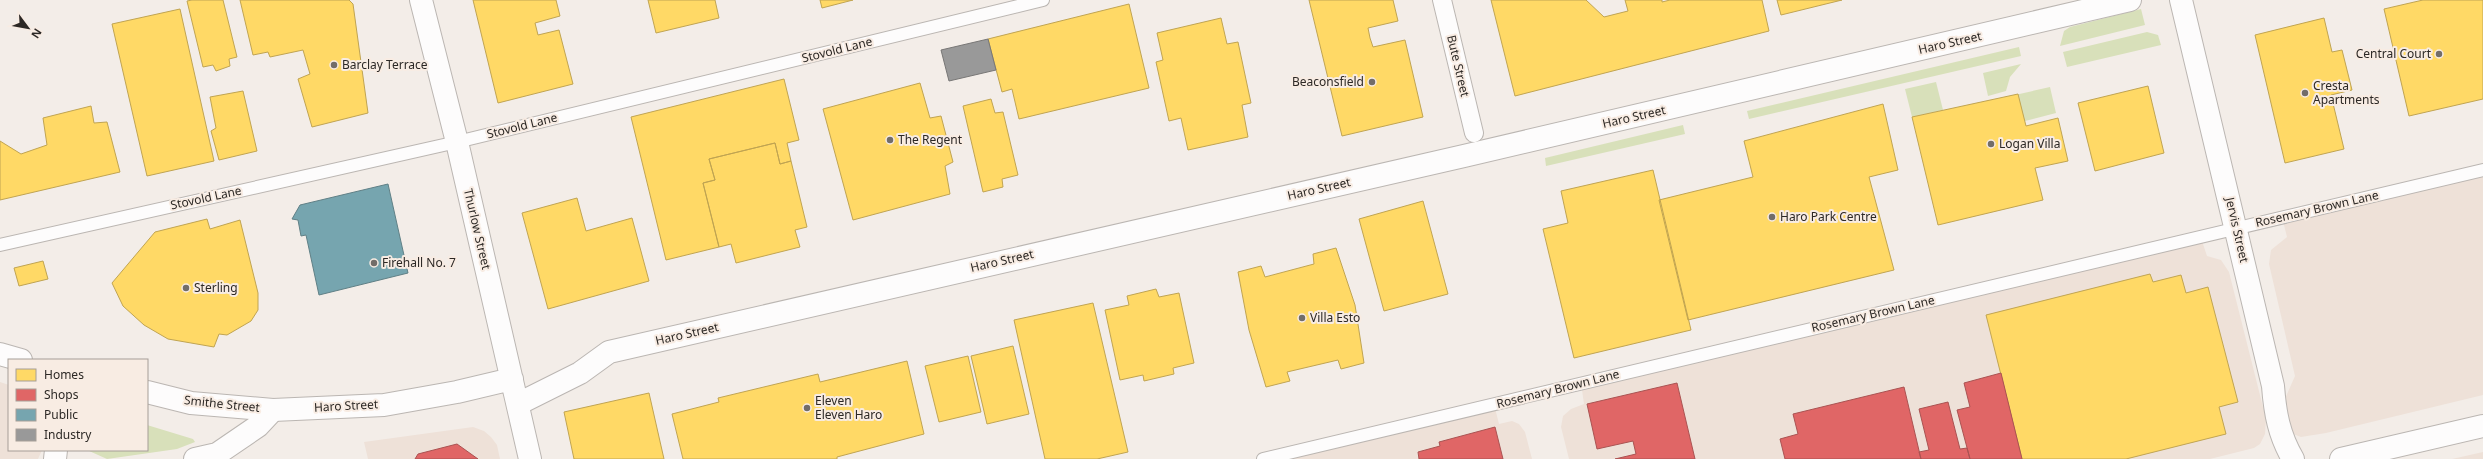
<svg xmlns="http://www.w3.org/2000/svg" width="2483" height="459" font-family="'Noto Sans',sans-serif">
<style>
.built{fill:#eee1d8}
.green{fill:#d8e0ba}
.homes{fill:#ffd966;stroke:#c0a452}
.shops{fill:#e06666;stroke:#aa5352}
.public{fill:#76a5af;stroke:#608086}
.industry{fill:#999;stroke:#787776}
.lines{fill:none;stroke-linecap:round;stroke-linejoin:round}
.service-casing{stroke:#bbb6b2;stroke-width:14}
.pedestrian-casing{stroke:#bbb6b2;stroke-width:20}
.minor-casing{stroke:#bbb6b2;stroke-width:24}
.secondary-casing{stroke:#bbb6b2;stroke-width:24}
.service{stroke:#fdfcfc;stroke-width:12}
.pedestrian{stroke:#fdfcfc;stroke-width:18}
.minor{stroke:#fdfcfc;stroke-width:22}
.secondary{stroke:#fdfcfc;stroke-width:22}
.poi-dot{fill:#726d69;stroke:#f8ece3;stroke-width:1.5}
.labels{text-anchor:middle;stroke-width:4;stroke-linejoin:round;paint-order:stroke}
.street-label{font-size:12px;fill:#2c2825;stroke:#f8ece3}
.poi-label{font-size:12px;fill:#2c2825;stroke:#f8ece3;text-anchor:start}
</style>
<rect width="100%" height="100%" fill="#f3ede8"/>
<path class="built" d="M2483 170V395L2326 433 2301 437 2293 434 2284 401 2295 376 2269 264 2271 250 2287 237 2282 217Z
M2201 238 2207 256 2221 260 2229 272 2266 419 2265 434 2260 444 2254 448 2210 459H1569L1561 427 1563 416 1571 409 1584 404 1581 383Z
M0 382 9 385V450H42L38 459H0Z
M1494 404 1499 424 1512 421 1519 424 1525 432 1532 459H1263Z
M473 427 484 431 491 437 497 445 500 459H368L364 442Z
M2483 452V459H2452Z"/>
<path class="green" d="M2141 9 2145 25 2060 46 2064 31 2070 27Z
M2147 32 2158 35 2161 45 2067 67 2063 52Z
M2019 47 2021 56 1749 119 1747 111Z
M2021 64 2010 77 2006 91 1988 96 1983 73Z
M1936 82 1943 110 1912 117 1905 89Z
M2050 87 2056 113 2021 122 2015 95Z
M1683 125 1685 134 1546 166 1545 158Z
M147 425 193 439 195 442 177 449 107 459 87 450H147Z"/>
<path class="homes" d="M192 0H223L237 57 229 59 230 66 216 71 213 65 203 67 187 1Z
M240 0H349L353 4 368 113 312 127 298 79 310 74 303 50 270 57 268 52 253 55Z
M473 0H556L560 16 535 23 538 35 559 30 573 84 498 103Z
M648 0H715L719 18 656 33Z
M820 0H853L822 8Z
M1309 0H1393L1398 21 1368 28 1370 38 1373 47 1405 40 1423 117 1342 136Z
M1491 0H1586L1604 17 1628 11 1625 0H1662V2L1670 0H1762L1769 31 1515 96Z
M1777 0H1842L1781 15Z
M2423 0H2483V99L2409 116 2384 9Z
M1129 4 1149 88 1019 119 1012 89 1002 92 988 39Z
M180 9 214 161 147 176 112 24Z
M1221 18 1227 44 1238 42 1251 103 1242 105 1248 137 1188 150 1181 118 1169 121 1156 62 1163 60 1157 33Z
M2324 18 2332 52 2342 50 2352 90 2331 95 2344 149 2285 163 2255 35Z
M784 79 799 140 787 143 791 161 780 164 775 143 709 159 715 180 703 183 719 247 666 260 631 117Z
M920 83 930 118 941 116 953 162 945 166 950 194 853 220 823 109Z
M2148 86 2164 153 2095 171 2078 103Z
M243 91 257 151 219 160 211 131 216 128 210 97Z
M2018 94 2026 126 2058 118 2068 161 2035 168 2043 200 1938 225 1912 117Z
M991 99 995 113 1003 112 1018 175 1002 179 1003 187 983 192 963 106Z
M1883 104 1898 170 1869 177 1894 270 1688 320 1659 200 1753 177 1744 141Z
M91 106 94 123 107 122 120 172 0 200V141L21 154 47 145 43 118Z
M775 143 780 164 791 161 807 227 795 230 800 247 736 263 731 244 719 247 703 183 715 180 709 159Z
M1653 170 1691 330 1574 358 1543 229 1568 223 1561 191Z
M577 198 586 231 632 218 649 281 548 309 522 213Z
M1423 201 1448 294 1384 311 1359 219Z
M207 219 210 229 240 220 258 293V310L251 321 227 335 219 334 214 347 168 339 144 325 123 306 112 283 155 232Z
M1336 248 1355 305 1364 363 1341 369 1338 360 1287 372 1290 381 1266 387 1249 330 1238 272 1261 266 1265 277 1314 264 1313 254Z
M43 261 48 279 19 286 14 268Z
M2150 274 2153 282 2181 275 2186 293 2208 287 2238 402 2219 407 2226 434 2126 459H2022L1986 315Z
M1156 289 1159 297 1179 293 1194 363 1173 368 1174 374 1144 381 1143 375 1120 380 1105 310 1129 305 1127 296Z
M1093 303 1128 452 1097 459H1045L1014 320Z
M1013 346 1029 414 987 424 971 356Z
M968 356 981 412 939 422 925 366Z
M907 361 924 434 837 457V459H683L672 414 719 402 718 398 818 374 820 382Z
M649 393 664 459H574L564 412Z"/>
<path class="shops" d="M2001 373 2022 459H1970L1957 410 1970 407 1964 383Z
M1677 383 1695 459H1615L1636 454 1633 441 1597 449 1587 404Z
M1904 387 1921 459H1785L1780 439 1798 434 1793 414Z
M1948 402 1960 449 1967 448 1970 459H1921L1919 452 1929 450 1919 409Z
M1495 427 1503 459H1419L1418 452 1440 446 1439 442Z
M457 444 478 459H415L418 454Z"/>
<path class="public" d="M388 184 408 273 319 295 306 235 301 236 298 220 292 219 300 205Z"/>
<path class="industry" d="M988 39 996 70 949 81 941 50Z"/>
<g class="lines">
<defs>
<path id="service" d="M0 245 457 142 1043 0
M1263 459 2483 170"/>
<path id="pedestrian" d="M1442 0 1474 133"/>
<path id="minor" d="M2181 0 2273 386C2275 413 2279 435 2293 459
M518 404 580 373 609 352C1116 234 1624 122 2130 0
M55 459 56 450
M195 459 217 454 258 426 273 410"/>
<path id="secondary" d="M421 0 457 142 530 459
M0 354 21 360
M147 392 191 403 273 410 384 405 457 392 512 379
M2341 459 2483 426"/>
</defs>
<use href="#service" class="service-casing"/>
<use href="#pedestrian" class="pedestrian-casing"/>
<use href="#minor" class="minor-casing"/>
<use href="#secondary" class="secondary-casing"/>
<use href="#service" class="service"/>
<use href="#pedestrian" class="pedestrian"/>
<use href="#minor" class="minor"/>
<use href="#secondary" class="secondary"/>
</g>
<g class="poi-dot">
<circle cx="2439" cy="54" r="4"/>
<circle cx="334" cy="65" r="4"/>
<circle cx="1372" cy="82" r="4"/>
<circle cx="2305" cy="93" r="4"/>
<circle cx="890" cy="140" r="4"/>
<circle cx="1991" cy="144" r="4"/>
<circle cx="1772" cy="217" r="4"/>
<circle cx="374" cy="263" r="4"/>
<circle cx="186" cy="288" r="4"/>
<circle cx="1302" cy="318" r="4"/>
<circle cx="807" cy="408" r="4"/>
</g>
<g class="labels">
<g class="street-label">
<text transform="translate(1950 43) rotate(-13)" y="4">Haro Street</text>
<text transform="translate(837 50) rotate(-14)" y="4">Stovold Lane</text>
<text transform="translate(1458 66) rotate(77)" y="4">Bute Street</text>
<text transform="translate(1634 117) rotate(-13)" y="4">Haro Street</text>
<text transform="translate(522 126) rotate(-14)" y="4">Stovold Lane</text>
<text transform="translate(1319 189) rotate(-13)" y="4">Haro Street</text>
<text transform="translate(206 198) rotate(-12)" y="4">Stovold Lane</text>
<text transform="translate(2317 209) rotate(-13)" y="4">Rosemary Brown Lane</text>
<text transform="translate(477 229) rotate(77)" y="4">Thurlow Street</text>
<text transform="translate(2237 230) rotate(77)" y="4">Jervis Street</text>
<text transform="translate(1002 261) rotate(-13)" y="4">Haro Street</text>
<text transform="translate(1873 314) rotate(-13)" y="4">Rosemary Brown Lane</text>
<text transform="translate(687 334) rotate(-13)" y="4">Haro Street</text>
<text transform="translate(1558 389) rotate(-14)" y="4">Rosemary Brown Lane</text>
<text transform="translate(222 404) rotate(6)" y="4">Smithe Street</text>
<text transform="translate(346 406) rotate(-3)" y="4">Haro Street</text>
</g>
<g class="poi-label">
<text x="2431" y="58" text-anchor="end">Central Court</text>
<text x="342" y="69">Barclay Terrace</text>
<text x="1364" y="86" text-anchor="end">Beaconsfield</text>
<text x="2313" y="90">Cresta<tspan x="2313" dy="14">Apartments</tspan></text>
<text x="898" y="144">The Regent</text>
<text x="1999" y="148">Logan Villa</text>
<text x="1780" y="221">Haro Park Centre</text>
<text x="382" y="267">Firehall No. 7</text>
<text x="194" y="292">Sterling</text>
<text x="1310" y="322">Villa Esto</text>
<text x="815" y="405">Eleven<tspan x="815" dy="14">Eleven Haro</tspan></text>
</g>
</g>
<rect x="8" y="359" width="140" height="92" fill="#f8ece3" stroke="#a69e97"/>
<rect x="16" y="369" width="20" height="12" fill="#ffd966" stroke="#a69e97"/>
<text x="44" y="379" font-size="12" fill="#2c2825">Homes</text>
<rect x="16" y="389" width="20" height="12" fill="#e06666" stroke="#a69e97"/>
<text x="44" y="399" font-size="12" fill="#2c2825">Shops</text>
<rect x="16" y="409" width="20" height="12" fill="#76a5af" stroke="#a69e97"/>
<text x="44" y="419" font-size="12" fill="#2c2825">Public</text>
<rect x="16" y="429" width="20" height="12" fill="#999999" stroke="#a69e97"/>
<text x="44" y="439" font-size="12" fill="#2c2825">Industry</text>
<g transform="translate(28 28) rotate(122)" stroke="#f8ece3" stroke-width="3" paint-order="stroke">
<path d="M0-3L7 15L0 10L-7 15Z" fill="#2c2825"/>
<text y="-6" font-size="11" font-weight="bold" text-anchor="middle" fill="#2c2825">N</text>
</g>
</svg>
